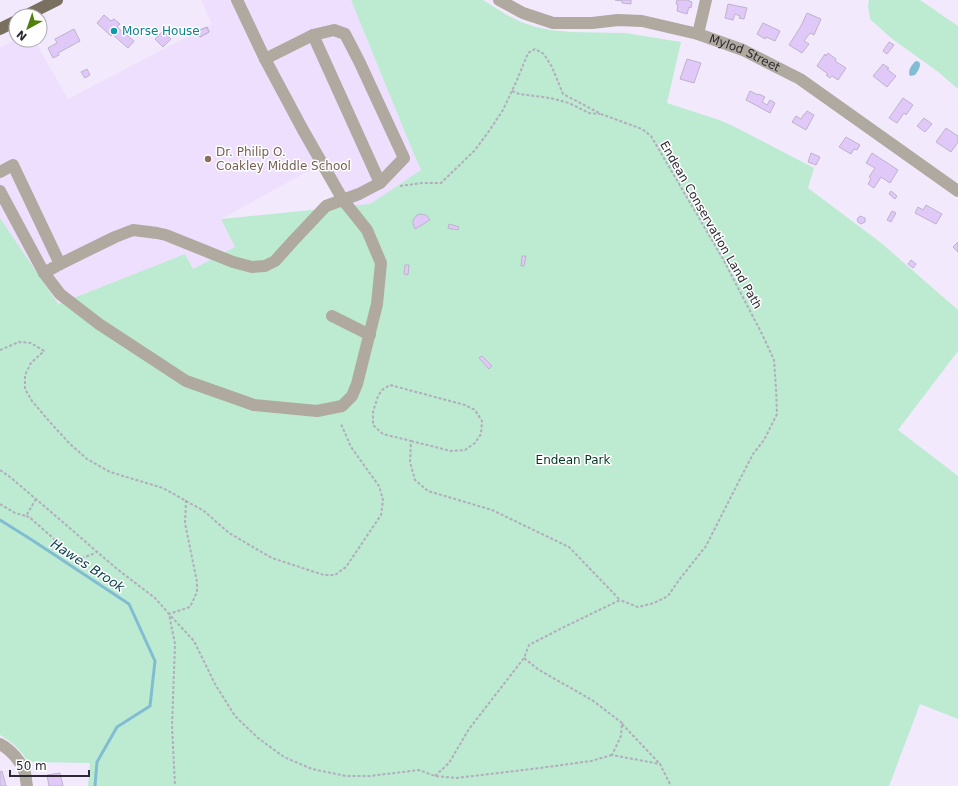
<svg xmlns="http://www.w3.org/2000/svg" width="958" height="786" font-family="'DejaVu Sans',sans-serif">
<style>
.built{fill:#eddffd}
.green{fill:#bcebd2}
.water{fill:#81bcd3}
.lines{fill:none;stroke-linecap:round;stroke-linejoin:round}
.stream{stroke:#81bcd3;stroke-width:3}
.building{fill:#e0c9f8;stroke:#beb3ca}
.path{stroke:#b3acbc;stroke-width:2;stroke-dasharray:3 2;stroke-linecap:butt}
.minor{stroke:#afa99f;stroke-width:12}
.major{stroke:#7a705f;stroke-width:12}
.culture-dot{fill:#0f9aa8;stroke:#fff;stroke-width:1.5}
.education-dot{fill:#8d6e63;stroke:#fff;stroke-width:1.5}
.labels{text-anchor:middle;stroke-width:3;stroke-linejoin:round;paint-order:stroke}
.culture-label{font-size:12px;fill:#0d838f;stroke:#fff;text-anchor:start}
.street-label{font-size:12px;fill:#2d2932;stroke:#fff}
.education-label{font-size:12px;fill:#785e54;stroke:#fff;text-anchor:start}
.park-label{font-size:12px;fill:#053422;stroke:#fff}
.water-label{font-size:13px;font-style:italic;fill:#0f4353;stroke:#fff}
</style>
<rect width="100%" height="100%" fill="#f2e9fc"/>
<path class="built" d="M201 0H351L413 152 421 170 370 204 348 214 317 166 221 219 235 247 219 256 193 269 185 254 57 304 0 218V48L16 39 34 40 68 99 212 24Z"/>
<path class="green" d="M351 0H483L507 15 521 22 536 27 550 30 570 32 625 33 681 42 667 103 719 120 733 126 814 168 808 188 880 242 958 310V351L898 430 958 476V719L920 704 889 786H88L90 763 28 762C21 750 12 742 0 735V218L58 304 185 254 193 269 235 247 221 219 370 204 421 170 413 152Z
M869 0H920L958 26V89L937 71 891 38 870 19 868 6Z"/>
<path class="water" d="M916 61C924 62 918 71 915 75L910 76C907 71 912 64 916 61Z"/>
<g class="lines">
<path class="stream" d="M0 520 32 540 129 604 155 661 150 706 117 727 97 762 95 786"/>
</g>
<path class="building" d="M615 0H631V4L622 3V1Z
M677 0H687L692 2 691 8 689 7 687 14 677 11 678 5 676 4Z
M728 4 747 8 744 19 739 18 740 16 735 14 733 20 725 18Z
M807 13 821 19 814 35 810 33 804 41 809 44 802 53 789 45 801 26Z
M104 15 111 21 114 19 120 24 117 27 134 41 128 48 112 34 111 36 97 23Z
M763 23 780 31 775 41 766 37 765 39 757 34Z
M207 27 209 32 200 37 198 31Z
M207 27 209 32 200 37 198 31Z
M74 29 80 41 58 53 59 55 53 58 48 48 57 43 55 39Z
M163 31 171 39 163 47 155 39Z
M889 42 894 45 887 54 883 51Z
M828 53 836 59 835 61 846 68 838 80 832 76 830 78 826 75 828 74 817 66 825 54 826 56Z
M687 59 701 63 694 83 680 79Z
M883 64 889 68 887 69 896 76 887 87 873 76Z
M87 69 90 75 85 78 81 72Z
M750 91 758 95 759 94 765 97 762 102 767 105 770 100 775 103 770 113 746 100Z
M903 98 913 105 906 115 904 113 897 123 889 118Z
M807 111 814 115 806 130 792 122 796 116 801 119 804 114H805Z
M924 118 932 124 925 132 917 126Z
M946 128 958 136V142L951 152 936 142Z
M846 137 860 145 857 150 854 149 851 154 839 147Z
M811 153 820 157 816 165 808 162Z
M872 153 898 170 890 183 881 177 874 188 868 184 871 179 869 177 875 168 866 163Z
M891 191 897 196 895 199 889 194Z
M926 205 942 214 936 224 915 213 918 207 923 210Z
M892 211 896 213 891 222 887 220Z
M420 214 426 215 430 220 415 229 413 224V220L417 215Z
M860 216 865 218V222L861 224 858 222 857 219Z
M449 224 459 227 458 230 448 228Z
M958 242V252L953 247Z
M522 256H526L524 266H521Z
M911 260 916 264 913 268 908 264Z
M405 265H409L408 275 404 274Z
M482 356 492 366 489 369 479 358Z
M2 771 6 786H0V772Z
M60 773 63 786H49L47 775Z"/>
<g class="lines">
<path class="path" d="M512 91 519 94 550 98 569 103 589 113 600 114
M400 186 422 183H441L475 150 489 131 503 110 517 80 528 53 535 49 544 54 552 67 563 94 601 114 642 129 651 136 723 259 762 334 774 360 776 389 777 414 764 440 753 454 739 481 706 546 679 580 668 596 654 603 638 607 620 600
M0 350 19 342 31 343 44 351 31 363 25 375V389L32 401 49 421 69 443 87 459 110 472 163 488 204 511 229 533 272 558 324 575H335L346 567 381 515 383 500 379 486 351 447 341 424
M411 441 451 451 465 450 475 443 481 434 482 421 475 410 465 405 390 385 382 390 378 396 373 412V425L383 434 411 441 410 462 415 480 428 491 492 510 569 547 620 600 562 628 529 645 524 658 539 670 592 700 622 723 621 736 612 755 660 764 671 786
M0 470 10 477 36 499 117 569 155 598 169 614 175 644 172 726 175 786
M36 499 26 516 29 517C37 523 73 558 80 558 84 558 93 554 97 552
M186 500 185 523 197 582V592L190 607 169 614 194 641 215 684 235 716 258 738 284 757 312 769 346 776H370L419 770 435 776 456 778 540 768 591 761 612 755 613 754
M0 504 15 513 26 516
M622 724 660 764
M435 776 449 763 469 729 524 658"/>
<g class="minor">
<path id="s1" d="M499 0 523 13 553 23H592L618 20 642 21 698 34 743 50 800 79 958 191"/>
<path d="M698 34 706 0"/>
<path d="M313 35 334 30 345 34 359 61 404 158 380 183"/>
<path d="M0 172 13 165 60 264"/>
<path d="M0 191 44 273 60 294 99 324 186 381 254 405 317 411 342 406 352 396 357 384 377 304 381 263 367 230 343 200 303 130 265 59 237 0"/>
<path d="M44 273 60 264 115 237 133 230 157 233 166 235 233 262 252 267 265 266 275 261 293 241 326 206 359 194 380 183 313 35 265 59"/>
<path d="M332 316 370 335"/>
<path d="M0 744C11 750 21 761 25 773 26 777 26 782 27 786"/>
</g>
<path class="major" d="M25 16 57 0
M0 29 16 21"/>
</g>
<circle class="culture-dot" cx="114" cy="31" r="4"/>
<circle class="education-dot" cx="208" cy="159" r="4"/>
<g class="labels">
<g class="culture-label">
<text x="122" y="35">Morse House</text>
</g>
<g class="street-label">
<text dy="4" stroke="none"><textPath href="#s1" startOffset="256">Mylod Street</textPath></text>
<text transform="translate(711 225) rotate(60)" y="4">Endean Conservation Land Path</text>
</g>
<g class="education-label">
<text x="216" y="156">Dr. Philip O.<tspan x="216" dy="14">Coakley Middle School</tspan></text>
</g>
<g class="park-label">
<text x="573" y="464">Endean Park</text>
</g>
<g class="water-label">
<text transform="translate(88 565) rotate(33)" y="5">Hawes Brook</text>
</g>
</g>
<g transform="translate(28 28) rotate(220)"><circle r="19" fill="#ffffff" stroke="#aba9ad"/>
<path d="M0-3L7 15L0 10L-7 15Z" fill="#507f0d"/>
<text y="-6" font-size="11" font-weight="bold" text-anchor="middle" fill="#2d2932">N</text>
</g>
<path d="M10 770v6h79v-6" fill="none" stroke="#2d2932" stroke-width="2"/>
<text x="16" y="770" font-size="12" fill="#2d2932" stroke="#ffffff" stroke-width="3" paint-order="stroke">50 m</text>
</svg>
